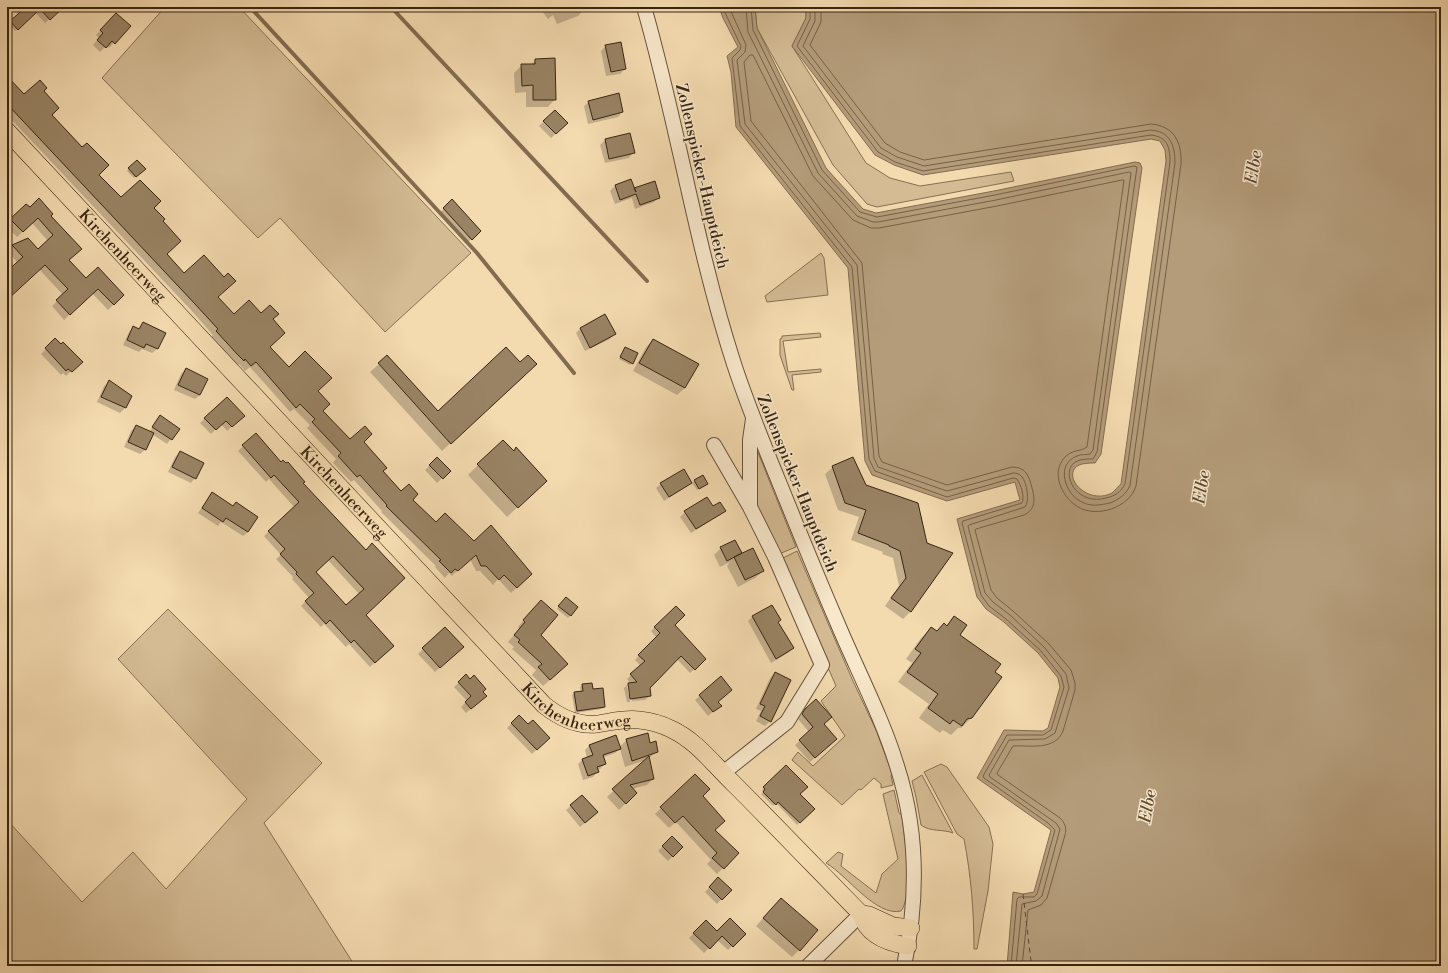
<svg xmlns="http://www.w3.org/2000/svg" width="1448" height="973" font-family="'Libre Bodoni',serif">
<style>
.green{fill:#d4bb94;stroke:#867053}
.water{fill:#b49c7a;stroke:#826c50}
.shadow{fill:#0003;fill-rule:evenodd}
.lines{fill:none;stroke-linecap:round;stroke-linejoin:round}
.shore{stroke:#766046;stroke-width:1}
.stream{stroke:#826c50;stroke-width:4}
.ferry{stroke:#5c4931;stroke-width:1;stroke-dasharray:5 4;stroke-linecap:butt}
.building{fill:#998364;stroke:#372512;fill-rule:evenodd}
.minor-casing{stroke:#665239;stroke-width:16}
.major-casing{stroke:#372512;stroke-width:18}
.minor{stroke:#f8e7cb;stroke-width:14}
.major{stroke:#f4daaf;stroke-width:17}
.labels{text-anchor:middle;stroke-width:3;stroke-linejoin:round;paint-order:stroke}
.street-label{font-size:16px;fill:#372512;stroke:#f8e7cb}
.water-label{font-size:17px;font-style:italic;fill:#5c4931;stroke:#f8e7cb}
</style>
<rect width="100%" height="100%" fill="#f4daaf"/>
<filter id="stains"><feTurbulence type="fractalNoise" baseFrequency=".005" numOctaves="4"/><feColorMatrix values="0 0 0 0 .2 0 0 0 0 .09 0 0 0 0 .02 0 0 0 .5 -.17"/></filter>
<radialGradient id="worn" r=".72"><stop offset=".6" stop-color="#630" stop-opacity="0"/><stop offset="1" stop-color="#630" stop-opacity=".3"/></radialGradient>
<path class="green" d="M165 7H239L471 253 385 332 280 218 258 238 102 78Z
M755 7H806V18L792 46 866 163 890 178 920 186 1011 172 1014 181 877 207 867 204 833 165 757 28Z
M821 253 824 258 828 295 767 302 765 296Z
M820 333 821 337 783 341 788 372 821 369V372L792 375 794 390H792L780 355V339L782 338V336Z
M755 445 796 547 779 554 759 513 756 504Z
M797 551 852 679 876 730 892 773 891 776 893 785 881 788V784L874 778 861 790 859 789 842 805 792 760 798 752 813 766 845 736 821 701 836 686 781 559Z
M168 609 322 763 264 823 355 966H7V820L82 902 133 852 166 889 247 799 118 659Z
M941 764 947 767 989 827 993 844 988 891 977 949H974C974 912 971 875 964 839L957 834 924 772Z
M922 775 953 833C943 829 930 832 921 825L916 797 912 781Z
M894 790 899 813 902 815C904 837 914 894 901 911 876 917 847 875 826 863L838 852 843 854 841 866 876 893 882 874 898 859 883 794Z"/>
<path class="water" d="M719 7H755L757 28 826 168 863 209 876 213 994 191 1135 162 1140 163 1142 168 1101 454 1095 463C1090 463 1084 463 1079 465 1060 475 1087 506 1112 493 1115 491 1118 486 1121 484L1166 161 1165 150 1160 141 1151 139 923 175 894 165 875 155 792 46 806 18V7H1441V966H1007L1013 892 1023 894 1034 892 1051 830 977 778 1004 730 1043 731 1048 728 1060 687 1058 678 1038 653 1004 622 986 609 977 597 957 519 1020 500 1015 482 947 501 872 475 865 461 848 268 736 127 731 72 727 56 738 47 723 18Z"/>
<path class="shadow" d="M35 7H61V8L45 23 32 9Z
M539 7H584L585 9 578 16 557 24 553 15 548 19Z
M22 12 28 19 15 31 9 24Z
M116 14 130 26 109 48 107 45 100 52 93 45 99 38 96 35Z
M606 46 625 69 620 74 606 76 601 51Z
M7 54 10 58 7 61Z
M536 60 555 99 548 107H526V92L515 93 514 73 522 65H530Z
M7 68 12 73 7 77 24 96 43 91 50 115 98 175 121 199 153 208 162 221 166 255 184 274 217 297 234 316 261 314 272 320 269 347 289 368 317 392 322 411 350 441 363 442 382 471 401 492 412 500 436 523 531 574 511 593 498 579 493 585 480 571H476L470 559 452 576 449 573 445 578 435 567 436 566 381 512 382 511 354 480 351 482 333 463 336 459 307 428 310 425 294 409 290 412 250 367 245 371 239 364 238 365 232 359 211 337 213 335 190 309 7 115Z
M589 102 622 112 618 117 588 124 584 106Z
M555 111 567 123 551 138 539 126Z
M629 135 633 153 629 158 605 163 600 145 605 140Z
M137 161 144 169 134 178 127 171Z
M631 181 634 190 659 198 654 202 635 209 632 198 615 204 610 191 615 186Z
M452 201 480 231 466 244 439 213Z
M26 205 30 209 50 216 68 261 86 279 123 295 108 310 92 293 64 320 52 306 63 295 39 269 7 299V273L18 263 7 251 12 246 28 240 37 251 48 241 32 223 17 237 7 227V223Z
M143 323 164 333 157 349 152 353 142 349 139 352 123 345 129 332 134 327 138 329Z
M580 329 614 334 610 339 585 351 576 333Z
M55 339 81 362 66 376 63 373 61 375 41 354Z
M653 340 685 388 677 395 633 371 646 347Z
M624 350 632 363 630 365 619 359Z
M379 364 438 412 520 364 527 373 442 451 370 372Z
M186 369 200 395 195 399 174 390 181 374Z
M109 382 130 396 125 408 120 413 97 402 104 386Z
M226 398 243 416 227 431 221 424 211 434 200 423Z
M160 417 178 429 167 444 152 434 145 450 140 454 124 447 131 431 136 426 149 432Z
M255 435 366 551 365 615 393 646 370 667 349 644 346 647 324 624 321 627 301 606 309 598 292 579 293 577 276 559 281 555 264 536 295 508 269 479 266 482 238 451ZM328 560 359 594 346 607 315 572Z
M516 448 536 490 507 517 468 475 478 465 513 452Z
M180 452 195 478 191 483 168 472 175 457Z
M437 458 450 471 437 483 425 470Z
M833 467 865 486 926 544 951 554 910 612 903 619 885 606 899 586 893 558 882 554 883 552 851 540 859 517 838 510 825 474Z
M702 476 705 485 697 490 692 483Z
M691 482 686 487 664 501 656 488 661 484Z
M212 493 233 507 248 532 243 536 221 522 218 526 198 513Z
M712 507 725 510 720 515 691 533 680 517 685 512Z
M721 548 740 553 737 557 763 571 755 578 738 587 727 566 730 562 720 567 714 555Z
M564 600 577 607 568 618 557 609Z
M534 607 539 635 560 671 543 686 532 675 536 670 512 649 514 647 508 642 519 629 518 627Z
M676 608 673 625 705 659 690 673 677 659 649 688 650 696 645 700 632 701 629 686H627L630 702H627L624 688 628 684H631L627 679 641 666 635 660 656 637 651 631Z
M753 616 777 622 793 648 788 653 771 663 748 621Z
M954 617 958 635 971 718 961 728H958L951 735 943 730 940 733 919 718 929 704 898 682 912 663 906 659 921 638 931 628 936 632 944 624 946 626Z
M445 628 458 651 435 672 418 654Z
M775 673 770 721 765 726 756 721 761 711 756 709 770 678Z
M466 676 482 692 481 700 466 713 461 707 467 701 454 687Z
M720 678 731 690 717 702 720 706 708 716 695 700Z
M591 684 592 691 604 707 602 709 575 713 572 695 574 693 581 692 580 687 582 685Z
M805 710 823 724 831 743 810 762 795 745 809 732 798 719Z
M519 716 528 726 549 738 532 754 507 728Z
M627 740 650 744 657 751 648 759 653 779 647 785 632 789 629 800 619 810 607 797 646 760 625 767 620 749 615 753 602 758 605 764 600 769 597 770V772L593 777 583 780 578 764 582 760 587 758 585 750 589 746 619 747Z
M786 767 799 794 813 809 797 825 776 803 773 806 761 794 764 792 762 790Z
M695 775 714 830 738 853 717 874 707 864 711 860 676 822 669 828 655 814Z
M582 796 592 817 580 827 566 810Z
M672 837 682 847 668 861 658 851Z
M718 878 730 890 717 904 705 892Z
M781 899 799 950 792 957 756 926Z
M706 921 717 932 744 934 728 950 717 940 704 953 689 938Z
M827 961 831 966H822Z"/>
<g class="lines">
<path class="shore" d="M723 7 727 17 741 46 740 50 732 58 740 126 852 267 869 459 875 471 947 497 1013 478 1017 479C1021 485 1025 497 1022 503L963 521 962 523 981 595 989 606 1006 619 1041 651 1061 676 1064 687 1051 730 1043 735H1007L983 776 984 778 1048 823 1055 830 1037 894 1034 897H1019L1017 899 1011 966
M729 7 746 45 745 52 737 60 745 124 857 265 874 458 878 467 947 491 1013 473C1017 473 1020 474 1022 477 1027 483 1030 501 1025 507L969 525 968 526 985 593 993 602 1010 615 1044 647 1066 674 1069 688 1055 733 1045 739 1009 740 989 775 990 777 1056 823 1060 829 1042 896 1036 901 1022 904 1016 966
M746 7 748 32 818 173 857 216 873 222H878L996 200 1129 172 1131 173 1093 450 1090 454C1086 455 1081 454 1077 456 1055 464 1065 495 1082 502 1091 507 1100 505 1110 503 1118 500 1127 494 1130 485L1175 163C1175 145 1170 131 1150 130L924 166 897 157 881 148 803 46 815 21V7
M751 7 753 30 822 170 860 212 877 217 995 195 1134 166 1137 167 1097 452 1093 459C1089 459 1084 459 1080 460 1057 466 1073 507 1106 498 1115 496 1121 492 1125 484L1170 162C1170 146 1167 137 1151 135L923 171 895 162 878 152 797 46 810 19V7
M821 7V22L810 45 885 143 900 152 924 160 1151 124C1174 126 1182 142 1181 164L1136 486C1129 508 1097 518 1078 507 1062 497 1050 473 1065 457 1073 449 1080 452 1087 447L1124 180H1122L997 206 879 228H871L853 220 813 176 753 55H750L744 62 751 121 862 263 879 456 882 462 947 485 1012 467C1026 467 1029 476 1032 488 1035 499 1036 509 1024 515L976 529 975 530 991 590 997 598 1013 611 1049 644 1071 670 1075 683V690L1063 731C1055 751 1030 745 1013 746L997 773 998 775 1060 818C1065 823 1067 828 1065 835L1047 898 1041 905 1028 910 1022 966"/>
<path class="stream" d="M250 7 477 253 574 373
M391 7 647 281"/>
<path class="ferry" d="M1023 894 1031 961 1034 966"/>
</g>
<path class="building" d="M26 7H64L50 20 40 9 18 30 10 21Z
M116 13 131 26 115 44 112 41 106 48 97 40 103 33 100 30Z
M621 42 626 69 611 72 605 45Z
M555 58 556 100H533V85L522 86 521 64H535V59Z
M7 76 24 94 40 80 47 88 44 91 59 108 52 115 82 147 87 143 109 165 99 175 121 197 140 180 161 201 154 208 165 219 163 221 181 241 167 254 184 273 204 255 224 277 228 273 236 281 218 297 234 314 249 300 261 313 270 305 279 314 273 319 285 333 270 347 289 367 305 351 332 378 318 391 330 404 323 411 350 439 365 426 372 434 364 442 387 468 383 471 401 491 409 484 418 494 413 500 436 522 445 513 474 541 491 525 532 574 517 588 504 575 499 580 486 566H481L476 555 458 571 455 569 451 573 439 561 441 560 386 506 387 505 360 475 357 477 338 456 341 453 312 422 315 419 300 404 296 408 256 362 251 366 245 359 244 361 237 354 216 331 218 329 195 304 7 104Z
M619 93 623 112 593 120 588 101Z
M555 110 568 123 556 134 543 121Z
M630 133 635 153 609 159 605 139Z
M137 160 146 169 136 177 128 168Z
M631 179 636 192 634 188 655 181 660 198 640 205 636 194 620 200 615 185Z
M39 198 53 214 51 216 82 249 69 260 86 278 98 267 124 295 114 305 98 289 70 315 56 300 68 289 45 265 7 300V271L23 257 12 245 28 238 38 249 53 235 38 218 23 232 10 219 26 204 30 207Z
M452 199 481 231 472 240 443 208Z
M605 314 616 334 590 348 580 328Z
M143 322 166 333 158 349 146 344 144 348 127 340 133 326 139 329Z
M55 338 61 344 63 342 83 362 72 372 68 369 66 371 45 348Z
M653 339 699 364 685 388 639 363Z
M506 347 520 362 528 355 537 364 451 444 378 363 387 355 438 411Z
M625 347 638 353 633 364 620 357Z
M186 368 208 379 200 395 178 385Z
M109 380 132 396 126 408 101 397Z
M227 397 245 416 232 427 226 421 216 430 204 418Z
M160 415 180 429 172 440 152 427Z
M136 425 154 433 146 450 128 442Z
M256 433 281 462 283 460 286 463 288 462 305 482 303 483 366 550 372 543 405 578 366 615 394 646 375 663 354 640 351 643 330 620 326 624 305 601 314 593 296 574 297 572 280 554 285 549 268 531 299 502 274 475 271 478 242 445ZM333 556 364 589 346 605 316 572Z
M503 440 514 451 516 447 547 481 518 508 477 464Z
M180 451 204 463 196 479 172 467Z
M437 457 451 471 443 479 429 465Z
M853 457 866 485 918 503 927 543 953 553 911 612 891 598 906 578 900 551 889 546V545L858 533 866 510 845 503 832 466Z
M684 469 692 483 669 497 660 483Z
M703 475 708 484 699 489 694 480Z
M212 492 233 506 236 502 258 517 248 532 226 518 223 522 202 508Z
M707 497 713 506 720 502 726 511 696 529 684 511Z
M735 540 742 553 727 561 720 547Z
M753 548 764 571 745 580 734 557Z
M566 597 578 607 571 616 558 606Z
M541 600 558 615 541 635 568 664 550 680 538 667 542 664 518 642 520 640 514 635 525 622 523 620Z
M772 605 781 620 778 622 794 648 776 659 752 616Z
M676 606 685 615 675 625 706 659 695 670 681 656 650 688 651 696 630 699 628 683 637 682 630 674 645 661 638 655 660 633 654 627Z
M954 616 967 625 960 635 1001 664 995 672 1002 677 972 718 967 719 962 726 953 720 950 724 928 708 938 694 907 672 921 653 915 649 931 627 937 631 944 623 947 626Z
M445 627 464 647 440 668 422 648Z
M775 672 791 680 771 722 760 716 765 706 760 704Z
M466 674 470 679 474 675 486 689 483 692 487 696 471 709 465 702 471 696 458 682Z
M721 676 732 690 718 702 722 706 713 712 699 695Z
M592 683 593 689 603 688 605 707 577 711 574 692 583 691 582 684Z
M816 699 832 717 824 724 837 739 815 758 799 740 813 727 802 714 805 709Z
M519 715 528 724 533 720 550 738 537 750 511 723Z
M648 733 650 743 656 741 658 752 632 761 626 739Z
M616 735 621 749 603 755 606 764 597 767 599 772 588 776 582 759 593 755 589 745Z
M649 756 654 779 630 785 637 793 626 804 612 789Z
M786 765 808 787 800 794 815 809 800 823 778 802 776 805 763 792 765 789 763 787Z
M695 774 710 789 703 796 725 821 715 830 739 853 724 869 712 858 717 853 683 816 675 823 660 807Z
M582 795 598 812 585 823 570 805Z
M672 836 683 847 673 857 662 846Z
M718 877 732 890 722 900 709 887Z
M781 898 818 930 800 951 763 918Z
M730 918 746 934 733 947 722 936 710 949 693 933 706 920 717 931Z"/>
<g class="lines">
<defs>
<path id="minor" d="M644 7C678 125 696 247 734 364 747 404 763 443 779 482 798 529 817 576 837 622 857 670 882 717 897 766 918 831 918 900 904 966
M714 445 750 507 775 557 822 665 787 722 723 773
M750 506V440L753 419
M808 966 861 914"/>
<g id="major">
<path id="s1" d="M7 131 544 705C559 717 577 726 597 724 611 722 625 718 639 720 650 721 661 724 671 729 697 741 714 765 734 784 777 827 819 871 861 914 867 936 888 943 908 946"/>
<path d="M861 914 869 915 893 926 911 928"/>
</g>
</defs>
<use href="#minor" class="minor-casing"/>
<use href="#major" class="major-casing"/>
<use href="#minor" class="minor"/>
<use href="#major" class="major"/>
</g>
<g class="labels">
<g class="street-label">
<text transform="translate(703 176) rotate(77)" y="6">Zollenspieker-Hauptdeich</text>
<text dy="6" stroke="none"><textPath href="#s1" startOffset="170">Kirchenheerweg</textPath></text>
<text transform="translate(798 483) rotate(68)" y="6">Zollenspieker-Hauptdeich</text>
<text dy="6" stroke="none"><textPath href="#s1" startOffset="494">Kirchenheerweg</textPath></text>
<text dy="6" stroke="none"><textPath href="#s1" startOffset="818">Kirchenheerweg</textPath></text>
</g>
<g class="water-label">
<text transform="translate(1253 167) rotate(-81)" y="6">Elbe</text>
<text transform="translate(1201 487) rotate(-81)" y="6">Elbe</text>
<text transform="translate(1147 806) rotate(-80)" y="6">Elbe</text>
</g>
</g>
<rect width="1448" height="973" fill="none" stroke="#f4daaf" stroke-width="24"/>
<rect x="8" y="8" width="1432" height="957" fill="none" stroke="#372512" stroke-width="2"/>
<rect x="12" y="12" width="1424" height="949" fill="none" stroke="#372512"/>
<rect width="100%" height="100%" filter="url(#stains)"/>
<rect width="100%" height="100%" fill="url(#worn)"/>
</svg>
